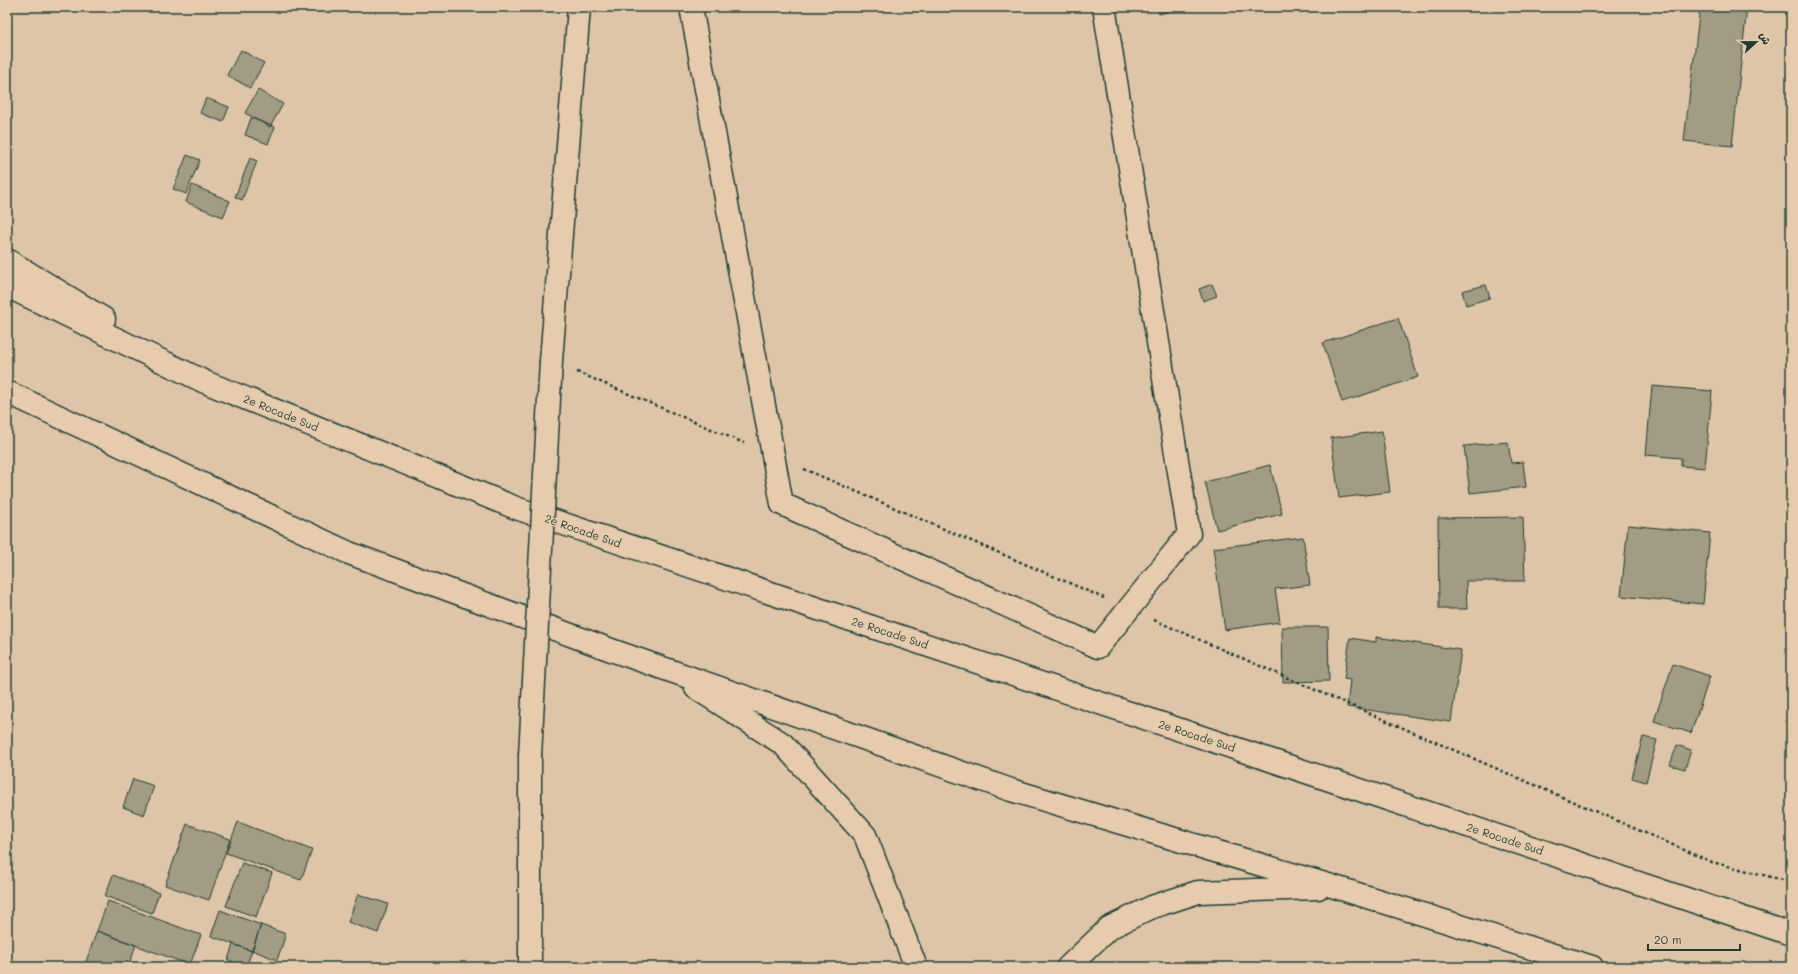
<svg xmlns="http://www.w3.org/2000/svg" width="1798" height="974" font-family="Mali,'Playpen Sans Arabic',sans-serif">
<style>
.building{fill:#a39c84;stroke:#1f3d34}
.lines{fill:none;stroke-linecap:round;stroke-linejoin:round}
.minor-casing{stroke:#1f3d34;stroke-width:25}
.major-casing{stroke:#1f3d34;stroke-width:25}
.highway-casing{stroke:#1f3d34;stroke-width:25}
.path{stroke:#1f3d34;stroke-width:2.5;stroke-dasharray:3 3;stroke-linecap:butt}
.minor{stroke:#e6cbad;stroke-width:22}
.major{stroke:#e6cbad;stroke-width:22}
.highway{stroke:#e6cbad;stroke-width:22}
.major-bridge-casing{stroke:#1f3d34;stroke-width:25;stroke-linecap:butt}
.major-bridge{stroke:#e6cbad;stroke-width:22}
.labels{text-anchor:middle;stroke-width:3;stroke-linejoin:round;paint-order:stroke}
.street-label{font-size:11px;fill:#1f3d34;stroke:#e6cbad}
</style>
<rect width="100%" height="100%" fill="#dec5a8"/>
<filter id="ink" filterUnits="userSpaceOnUse"><feTurbulence type="fractalNoise" baseFrequency=".025" numOctaves="2"/><feDisplacementMap in="SourceGraphic" scale="8" xChannelSelector="R" yChannelSelector="G"/><feConvolveMatrix kernelMatrix="1 2 1 2 8 2 1 2 1" color-interpolation-filters="sRGB"/></filter>
<g filter="url(#ink)">
<path class="building" d="M1158 7H1186L1159 14Z
M1700 7H1747L1732 146 1684 141Z
M241 50 264 63 250 88 227 75Z
M258 90 283 104 270 127 245 113Z
M206 98 229 107 223 122 200 113Z
M251 118 275 127 268 144 245 135Z
M187 155 200 160 186 194 173 189Z
M250 158 257 161 242 200 235 197Z
M192 185 230 201 223 217 186 202Z
M1212 284 1217 296 1203 301 1199 289Z
M1486 285 1490 298 1466 305 1462 291Z
M1398 318 1418 377 1342 402 1323 343Z
M1652 386 1712 391 1705 468 1681 466V458L1646 455Z
M1382 431 1390 492 1339 498 1331 438Z
M1508 442 1511 463 1523 462 1526 487 1470 493 1464 446Z
M1270 465 1282 514 1217 530 1205 482Z
M1523 517 1525 581H1466L1467 609H1439L1438 518Z
M1628 525 1710 533 1703 604 1621 596Z
M1303 537 1310 585 1275 589 1280 622 1225 630 1213 548Z
M1282 627H1328L1329 681 1283 682Z
M1376 637 1461 650 1451 722 1347 707 1350 680 1344 679 1350 638 1376 642Z
M1673 664 1710 676 1691 733 1654 721Z
M1643 737 1657 740 1646 782 1632 778Z
M1677 745 1691 750 1685 769 1670 765Z
M133 779 154 786 144 815 123 807Z
M238 822 312 850 301 880 226 853Z
M187 824 230 839 209 900 165 885Z
M242 863 272 873 256 917 226 906Z
M113 875 159 893 152 913 105 896Z
M358 894 388 904 378 933 348 922Z
M108 901 201 935 190 965 97 931Z
M220 910 261 925 252 951 211 936Z
M261 925 286 934 277 960 252 950Z
M97 931 136 945 128 967H84Z
M233 944 252 951 246 967 228 960Z"/>
<g class="lines">
<defs>
<path id="minor" d="M691 7 782 504 1098 647 1189 534 1104 7"/>
<path id="major" d="M551 361 579 7
M530 967V756"/>
<path id="highway" d="M7 260 104 319
M7 286 205 382 516 508 1791 934
M7 392 349 553 614 651 1011 790 1335 887 1592 967
M696 688 783 744 865 835 916 967
M1068 967 1109 928 1152 907 1198 892 1318 888"/>
</defs>
<use href="#minor" class="minor-casing"/>
<use href="#major" class="major-casing"/>
<use href="#highway" class="highway-casing"/>
<path class="path" d="M577 372 744 443
M804 469 1104 598
M1154 620 1712 862 1791 882"/>
<use href="#minor" class="minor"/>
<use href="#major" class="major"/>
<use href="#highway" class="highway"/>
<defs>
<path id="major-bridge" d="M530 756 551 361"/>
</defs>
<use href="#major-bridge" class="major-bridge-casing"/>
<use href="#major-bridge" class="major-bridge"/>
</g>
</g>
<g class="labels">
<g class="street-label">
<text transform="translate(281 413) rotate(22)" y="4">2e Rocade Sud</text>
<text transform="translate(583 531) rotate(19)" y="4">2e Rocade Sud</text>
<text transform="translate(890 633) rotate(18)" y="4">2e Rocade Sud</text>
<text transform="translate(1197 736) rotate(18)" y="4">2e Rocade Sud</text>
<text transform="translate(1505 839) rotate(18)" y="4">2e Rocade Sud</text>
</g>
</g>
<rect width="1798" height="974" fill="none" stroke="#e6cbad" stroke-width="24"/>
<rect x="12" y="12" width="1774" height="950" fill="none" stroke="#1f3d34" stroke-width="1.5" filter="url(#ink)"/>
<g transform="translate(1756 42) rotate(68)" stroke="#e6cbad" stroke-width="3" paint-order="stroke">
<path d="M0-3L7 15L0 10L-7 15Z" fill="#1f3d34"/>
<text y="-6" font-size="11" font-weight="bold" text-anchor="middle" fill="#1f3d34">ش</text>
</g>
<path d="M1648 944v6h92v-6" fill="none" stroke="#1f3d34" stroke-width="2"/>
<text x="1654" y="944" font-size="12" fill="#1f3d34" stroke="#e6cbad" stroke-width="3" paint-order="stroke">20 m</text>
</svg>
